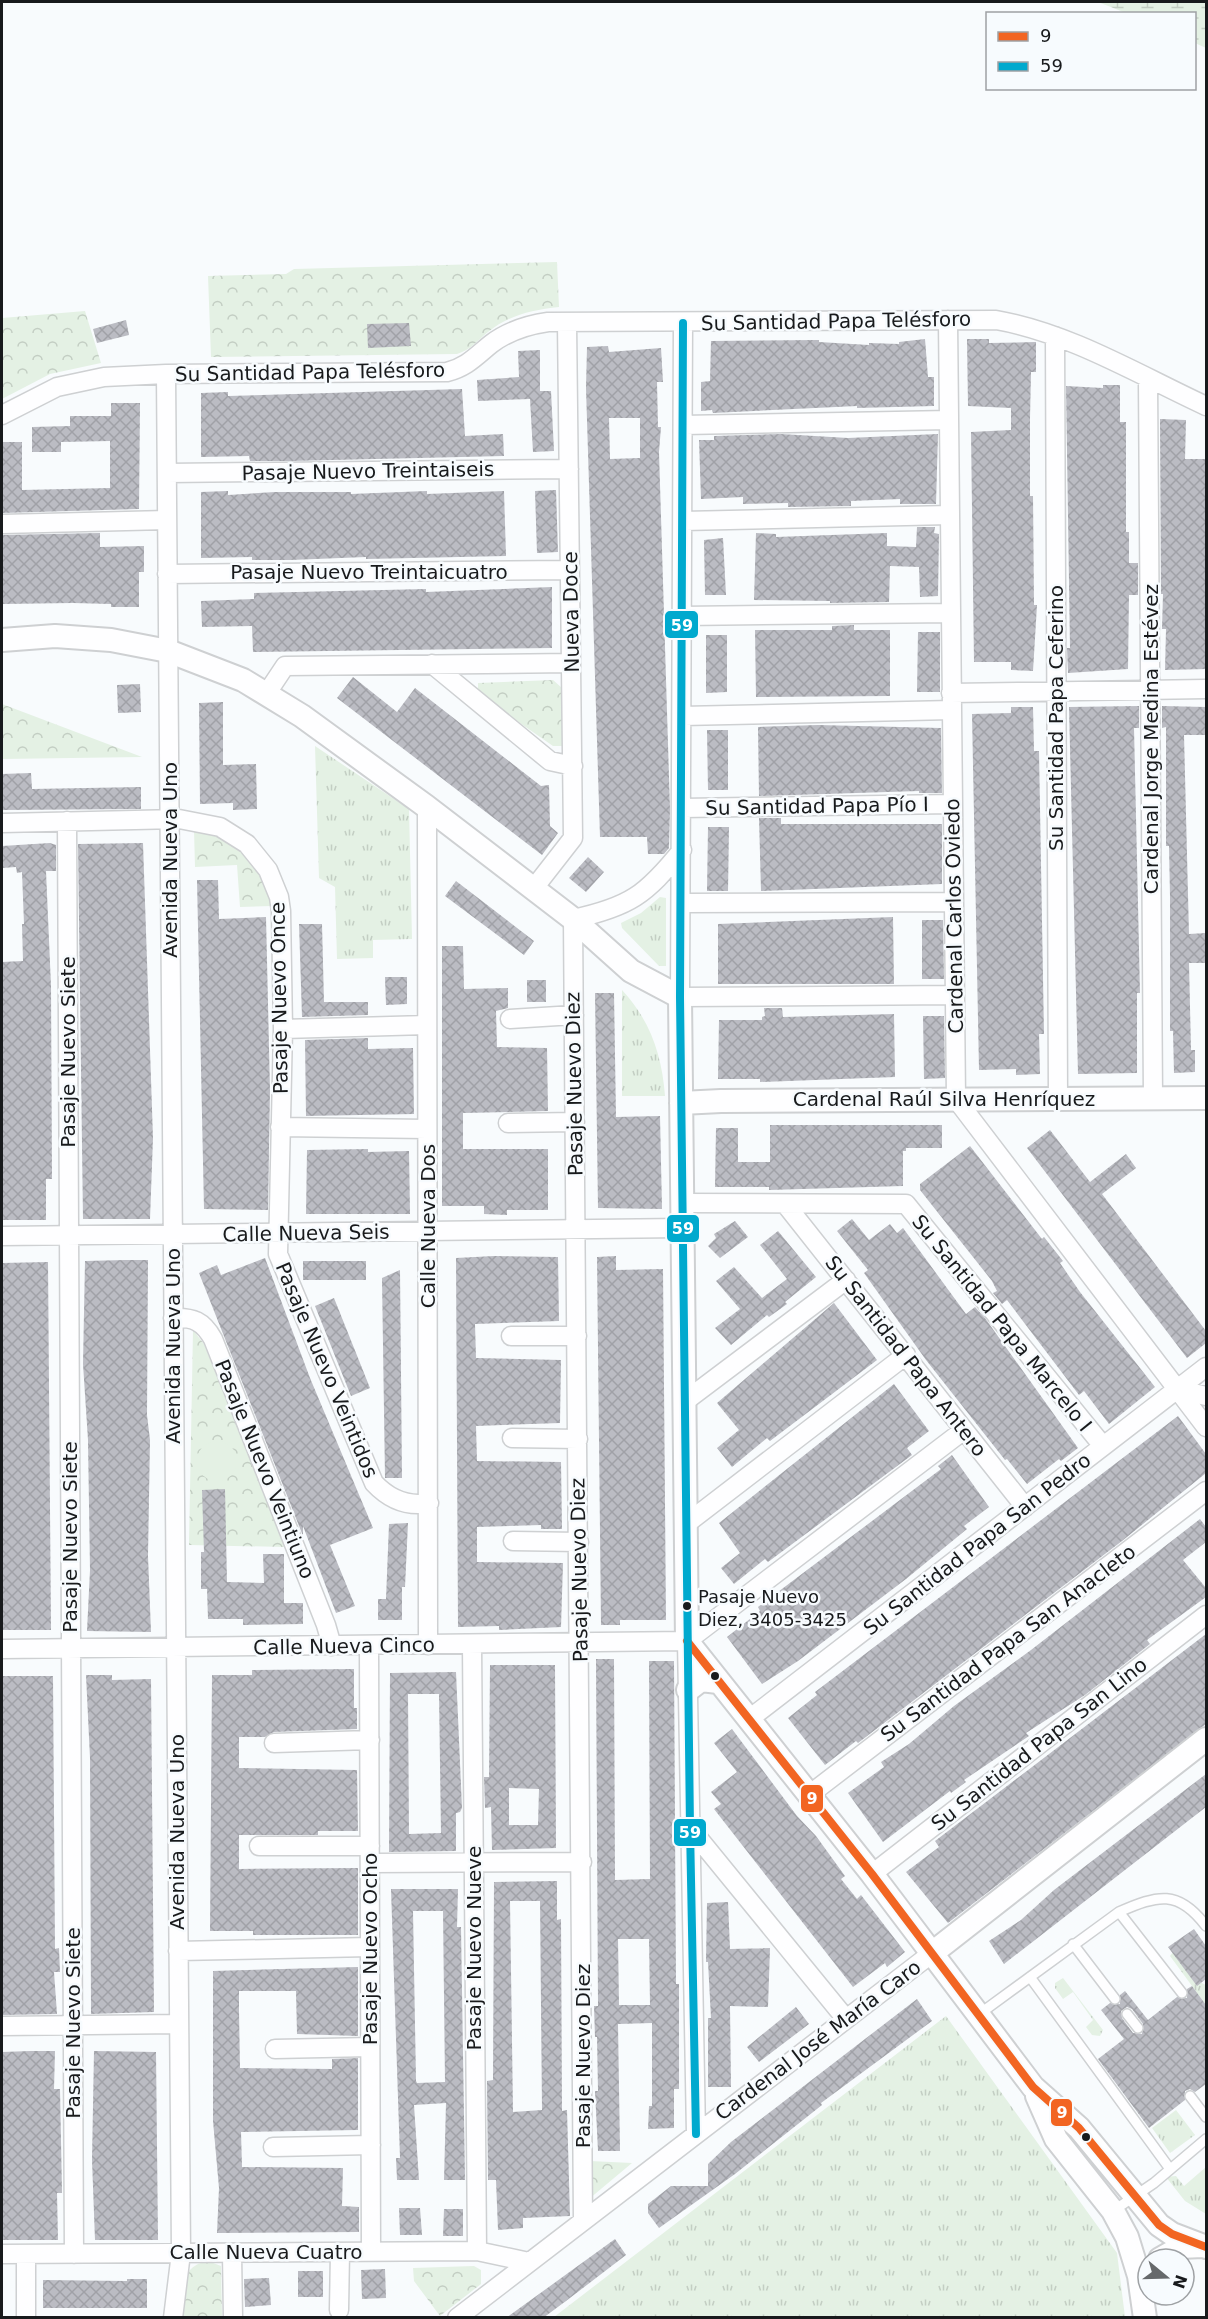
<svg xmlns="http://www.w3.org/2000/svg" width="1208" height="2319" font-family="'DejaVu Sans',sans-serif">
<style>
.grass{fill:url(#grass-tufts)}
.wetland{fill:url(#wetland-marsh)}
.park{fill:url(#park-crowns)}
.pitch{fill:#e4f1e4}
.building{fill:url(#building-cross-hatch);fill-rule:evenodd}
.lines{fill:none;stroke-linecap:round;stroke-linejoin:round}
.service-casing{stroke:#ced0d2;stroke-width:12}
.minor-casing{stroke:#ced0d2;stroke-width:21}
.tertiary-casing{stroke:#ced0d2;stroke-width:26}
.service{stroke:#fefeff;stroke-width:9}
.minor{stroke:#fefeff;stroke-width:18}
.tertiary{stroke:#fefeff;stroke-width:22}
.bus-1-casing{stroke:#f7fbfe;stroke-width:12}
.bus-2-casing{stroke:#f7fbfe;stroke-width:12}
.bus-1{stroke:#f26522;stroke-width:8}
.bus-2{stroke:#00a9ce;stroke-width:8}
.bus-dot{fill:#181a1c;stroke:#f7fbfe;stroke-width:2}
.labels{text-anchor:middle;stroke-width:5;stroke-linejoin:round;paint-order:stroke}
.bus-label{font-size:18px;fill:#181a1c;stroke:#f7fbfe;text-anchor:start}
.street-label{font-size:20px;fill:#181a1c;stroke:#f7fbfe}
.line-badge{stroke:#f7fbfe;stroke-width:2}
.badge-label{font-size:16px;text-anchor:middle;font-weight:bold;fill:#fff}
</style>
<defs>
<pattern id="grass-tufts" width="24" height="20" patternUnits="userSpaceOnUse" patternTransform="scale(1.5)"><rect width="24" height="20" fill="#e4f1e4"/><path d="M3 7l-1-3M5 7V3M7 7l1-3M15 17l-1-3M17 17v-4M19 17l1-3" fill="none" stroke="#c3cec3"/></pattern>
<pattern id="wetland-marsh" width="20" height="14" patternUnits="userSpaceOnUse" patternTransform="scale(1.5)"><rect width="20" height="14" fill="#e4f1e4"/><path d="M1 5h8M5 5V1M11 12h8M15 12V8" fill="none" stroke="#c3cec3"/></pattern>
<pattern id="park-crowns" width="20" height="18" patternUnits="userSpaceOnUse" patternTransform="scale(1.5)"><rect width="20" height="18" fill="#e4f1e4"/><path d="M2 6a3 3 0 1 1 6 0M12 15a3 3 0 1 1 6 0" fill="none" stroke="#c3cec3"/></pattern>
<pattern id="building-cross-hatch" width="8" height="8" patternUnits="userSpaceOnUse" patternTransform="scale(1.5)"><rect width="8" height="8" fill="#bbbcc3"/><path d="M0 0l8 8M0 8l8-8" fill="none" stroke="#a0a1a7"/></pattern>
</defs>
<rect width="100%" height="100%" fill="#f8fbfd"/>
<path class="grass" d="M315 746 409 809 412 939 373 940V958L337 959 335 887 319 878Z
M660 897 666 898V966H659L622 928 621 923 641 913Z
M622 990C650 1020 662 1055 665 1096H622Z
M1174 1951 1195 1980 1206 1985V2005L1170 1956Z
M1063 1978 1103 2030 1100 2036 1092 2035 1086 2027 1093 2020 1073 1992 1063 1999 1055 1988V1983Z
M946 2016 1117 2253 1125 2317H554Z
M1176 2110 1195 2135 1170 2153 1152 2128Z
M1206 2167V2214L1185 2201 1166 2177 1176 2176 1184 2186Z"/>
<path class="wetland" d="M1098 2H1206V48L1195 43 1194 14 1126 13Z"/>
<path class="park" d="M557 262 559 307C532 310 509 315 488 332 477 341 470 350 457 354L211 357 208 276 286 274 294 269Z
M85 311 101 363 50 374 2 399V318Z
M553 680 562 688 563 746H553L478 694V683Z
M2 704 142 757 2 759Z
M194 830C240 840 260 861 272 906L240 907 237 865 195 867Z
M193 1330 204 1344 285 1547 189 1545Z
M590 2161 632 2163 589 2199Z
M208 2261 221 2266 222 2317 177 2318C181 2293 179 2266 208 2261Z
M474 2266 481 2270V2284L440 2316 414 2281 413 2268Z"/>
<path class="pitch" d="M197 1461a20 20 0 1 1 40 0a20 20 0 1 1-40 0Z"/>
<path class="building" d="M126 320 129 335 97 343 93 329Z
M409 323 411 346 368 348 367 324Z
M925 339 928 377H934V406L857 408V406L713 413 712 410 701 411V382L710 381 711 341 819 340V342L869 345V343L899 344V342Z
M967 339H989V343L1036 342V372H1031L1030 418V496H1033L1034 605H1037L1033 671 1011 670V662H974L971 432 1011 430V408L968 406Z
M608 346 609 352 661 348 663 382H657L658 427H661L659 452 670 809 669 848 664 854H648L647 837H600L586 388 587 347ZM609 418H640V458L610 459Z
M540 350V391H551L554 451 533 452 530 399 478 401 477 380 519 377 518 351Z
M1103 385H1120V422H1126V532H1129V563H1138V595H1129L1128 669 1068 673 1067 648H1070L1066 386 1103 388Z
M462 389 465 436 503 434 504 456 290 461H250L249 456 201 457V393L228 392V396Z
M111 403H140L139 509 2 513V442H22V490L110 488V441L61 442V452H32V427L70 426V416H111Z
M1160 419 1186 420 1185 459H1206V669L1165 670 1166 629H1162L1163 594H1161Z
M781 434 848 438 938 434 936 504H900V499L851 501V506L788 507V503L743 504V497L701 499 699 440H714V436Z
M556 490 558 552 537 553 535 491Z
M228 491V495L275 492H351V494L427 491V494L504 491 506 556 366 559V557L290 560H252V557L201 558V492Z
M917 527H935L934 533 939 534 938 596 920 597 919 567 890 566 889 602 830 603V601L754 600 756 533 776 534V537L887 533V546L916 547Z
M100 533V547L144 546V572H139V607H111V604L73 603 2 604V535Z
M723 538 726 595H705L704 540Z
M552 587V648L253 652 252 626 202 627 201 601 254 599V593L426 589V592Z
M854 625V630H890V696L756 697 755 630H832V626Z
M918 632H940V692H917Z
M706 635H727V692L706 693Z
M353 677 397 712 415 688 541 786 549 785 550 826 558 833 542 855 337 698Z
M140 684 141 712 118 713 117 685Z
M223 702V765L256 764 257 809 233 810V803L200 804 199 703Z
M1139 706V728H1134L1140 993H1137V1073L1078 1074 1069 707Z
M1162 706 1206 707V735H1184L1189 934 1206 933V963H1189L1191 1050H1195V1072L1174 1073 1173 1031H1170V896L1169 846H1166V727L1162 728Z
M1011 707H1033L1034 751H1039L1044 1034H1039L1040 1074 1016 1075V1069L979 1070 972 714 1011 713Z
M818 725 941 728 942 793H919V791L759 796 758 727Z
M707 730H728V790H708Z
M31 773 32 789 141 787V809L2 810V774Z
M759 818H781V824H942V884L761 891Z
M708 827H729L728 891H707Z
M50 843 56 845V871H46L51 986 52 1179H46V1220H2V962L23 961 22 924H24L22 872 17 873 16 867 2 868V846Z
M143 843 153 1138 150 1219H83L78 844Z
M588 857 604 872 586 892 569 878Z
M197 880H218L219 919 266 917 270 1090 268 1210 204 1209Z
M456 881 534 941 524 955 445 896Z
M893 917 894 984H718V924Z
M922 920H943L944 979H922Z
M299 924H322L324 1002H368V1015L302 1017Z
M442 946H463L464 989 508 988V1008L496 1011 497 1047 547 1048 548 1111 463 1113V1149H548V1210H507V1215L484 1214V1206H442Z
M385 977H407V1004L386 1005Z
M527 980H546V1002H527Z
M595 993H614L616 1117 660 1116 662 1209 598 1208Z
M764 1008H782L783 1017 894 1014 895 1077 760 1082V1079H718L719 1020H762V1017L765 1016Z
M923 1016H944L945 1078 924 1079Z
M368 1038V1049L413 1048 414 1114 306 1116 305 1040Z
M770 1125H942V1148H906V1151H903V1186L769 1190V1187H715L716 1128H738V1162H770Z
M1050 1130 1090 1182 1126 1154 1136 1168 1102 1194 1206 1331V1343L1187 1358 1027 1148Z
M970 1146 1042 1239 1044 1237 1063 1261 1060 1263 1080 1292 1155 1387 1109 1424 1084 1391 1079 1395 1007 1300 1002 1304 993 1293 997 1291 992 1281 920 1190V1184Z
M368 1149V1152L409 1151 410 1214H306L307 1150Z
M852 1219 869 1240 890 1224 897 1233 903 1228 966 1314 975 1307 985 1318 1078 1448 1061 1461 1059 1459 1027 1484 1007 1459 1005 1460 926 1360 864 1273 868 1270 837 1231Z
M735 1221 748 1237 720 1258 708 1246 716 1238 714 1234Z
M778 1231 816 1277 785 1302 787 1304 769 1317 767 1315 731 1345 715 1328 740 1309 716 1281 734 1267 762 1298 787 1279 760 1245Z
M494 1256 558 1257 559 1321 475 1324 476 1358 561 1360 560 1423 476 1426 477 1461 561 1462 562 1529H541V1525L477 1527V1562L563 1563 561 1627 499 1630V1626L458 1627 456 1258Z
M616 1256V1270L663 1269 666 1620H620V1625H601L597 1257Z
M265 1258 310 1378 373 1528 330 1545 355 1606 336 1613 303 1526V1536L199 1273 217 1265 221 1275Z
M125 1260H148L147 1415 150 1440 148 1556 151 1632 87 1631 90 1570 88 1440 83 1364 85 1261Z
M303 1261H366V1280H303Z
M48 1262 51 1630H2V1263Z
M400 1270 402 1478H385L382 1278Z
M334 1298 370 1388 351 1396 315 1306Z
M834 1303 877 1360 770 1441 767 1438 732 1467 717 1448 739 1430 717 1403Z
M894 1384 929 1431 907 1448 912 1455 768 1562 765 1559 734 1584 721 1568 740 1553 719 1523Z
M1178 1416 1206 1454V1473L1122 1541 858 1743 856 1741 825 1765 788 1718 817 1695 815 1692Z
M952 1455 989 1507 964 1526 967 1529 906 1579 798 1661 762 1684 727 1637 760 1611 758 1607 941 1469 938 1466Z
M225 1489 227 1582 264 1583 263 1554H284V1603H303V1624L243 1625V1619H208L207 1589H201V1552H204L202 1490Z
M1200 1519 1206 1527V1542L1183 1560 1206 1588V1597L1147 1640 1150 1644 1085 1695 1026 1733 1029 1736 964 1780 966 1782 951 1793 950 1791 883 1842 848 1793 884 1767 881 1762 909 1744 954 1706 1031 1650Z
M408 1523 405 1587H402V1620H378V1599H386L389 1524Z
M1206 1634V1724L948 1923 906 1872 939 1847 935 1841Z
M596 1659H614L615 1880 650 1879 649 1661H674L676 1984H679V2089H674V2128L648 2129 649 2106H652V2023L618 2024 620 2151H598L595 2091H598L597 2037H595L594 2006H598ZM618 1939H649L650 2005H619Z
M490 1665H555L556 1848 492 1850 491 1807 485 1808 484 1777H489ZM509 1788 539 1789 538 1825H509Z
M354 1669V1708H357V1729L274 1732 265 1737H239V1768L357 1770 358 1831H318V1835H239V1869L358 1868V1935H253V1931H210L212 1675H252V1670Z
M456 1672 462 1808 460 1812 456 1813V1851L389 1852 390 1673ZM408 1694H439L441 1833 409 1834Z
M86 1675H112V1680L151 1679 154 2012 91 2014 90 1758Z
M2 1676H53L55 1949 59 1948 60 1972H54L57 2014 2 2015Z
M732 1729 797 1816 816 1836 845 1876 841 1879 857 1899 861 1895 905 1952 887 1967 885 1963 853 1987 714 1809 721 1804 711 1792 737 1772 714 1743Z
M1206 1774V1807L1004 1964 989 1941 1021 1920 1054 1890Z
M557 1881V1920L561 1919 562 2111 567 2110 570 2216 523 2218V2228L498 2230 496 2180H488L487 2081 493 2080 494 1882ZM510 1901H540L542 2110 513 2112Z
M391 1889H458L457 1927H461L465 2180H444L446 2103 414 2105 419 2180H397L396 2158H400ZM413 1911H443L445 2082 417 2083 416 2081Z
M728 1902 730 1949 770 1948 768 2007 730 2006 731 2087H708V2018H711L708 1962H706L707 1903Z
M1194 1929 1206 1946V1979L1197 1986 1168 1947Z
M358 1967V2036L297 2034 296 1991H239V2010L240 2068 332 2069V2059L358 2058V2130L241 2132 242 2167 343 2168 342 2206 359 2207V2232L217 2233 219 2188 213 2121V1971Z
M1192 1986 1206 2005V2084L1195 2092 1190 2089 1185 2091V2100L1149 2128 1098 2059 1124 2039 1101 2010 1110 2003 1120 2004V1995L1125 1991 1148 2020 1177 1997 1187 1998V1989ZM1127 2007 1132 2009 1143 2024 1142 2034 1133 2033 1122 2018 1121 2011Z
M917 1999 932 2021 821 2103 822 2105 735 2174 659 2228 648 2213V2204L671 2186H708V2164L731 2142Z
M796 2007 809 2024 759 2062 747 2047Z
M31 2051H55L54 2089H60L62 2193H57L58 2240H2V2052Z
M94 2051 156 2052 158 2240H95L92 2160Z
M399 2208H420L422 2235H400Z
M444 2209H463V2236H443Z
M615 2239 626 2255 566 2301 543 2318H506Z
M385 2269 386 2298 362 2299 361 2270Z
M298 2271H323V2297H298Z
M269 2278 271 2305 245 2307 244 2279Z
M127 2279H147V2308H43V2280L127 2281Z"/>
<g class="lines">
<defs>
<path id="service" d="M1119 1912 1182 1993
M1073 1944 1115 1999
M1030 1977 1170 2169
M1127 2014 1138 2028
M978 2015 1119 1912C1158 1895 1178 1889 1206 1926
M1190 2096 1206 2117
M1113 2211 1154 2183 1206 2139"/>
<path id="minor" d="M948 320 956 1099 1206 1427
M683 323 680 997 955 995
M1055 336 1058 1099
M166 374 181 2253 173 2318
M1148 380 1153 1098
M2 415 57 387 104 377 166 374 447 372C467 367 476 356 491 344 508 331 527 325 548 322L996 320C1070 333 1139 375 1206 406
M683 425 949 420
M167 473 569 469
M683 521 950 515
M2 524 167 520
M167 574 570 570
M682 616 951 613
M432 664 550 761 573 766
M267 693 285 666 571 663
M951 693 1206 689
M682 716 952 710
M427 807 428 1645
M682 808 953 804
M67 821 74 2254
M2 823 179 819 220 827 247 844 268 870 279 897 281 911 283 1029 278 1254 374 1483C389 1499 407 1507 429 1503
M534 888 573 838 567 323
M682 903 954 902
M510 1019 574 1015
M283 1029 427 1025
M508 1123 575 1122
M280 1127 427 1129
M682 1203 906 1204 1103 1446
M786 1205 1025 1507
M2 1236 682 1228
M173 1318C193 1317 203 1321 213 1339L326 1625 332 1646
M511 1336H577
M1177 1389 1206 1396
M684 1402 846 1280
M512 1438 578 1439
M686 1524 906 1355
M513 1541 579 1542
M687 1641 696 2134
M687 1641 964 1430
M472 1644 477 2251
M369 1646 371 2252
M2 1649 687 1641
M748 1720 1206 1367
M274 1743 370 1740
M809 1795 1206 1491
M690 1828 846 2019
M259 1846H370
M370 1863 582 1862
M872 1874 1206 1615
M178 1951 370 1947
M2 2026 178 2024
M275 2049 370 2047
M273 2147 371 2145
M583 2221 573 919C629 907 646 895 682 850
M232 2253 233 2318
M2 2254 477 2251 529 2262
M26 2254V2318
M339 2310 340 2252
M457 2318 931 1954"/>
<path id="tertiary" d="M2 640 55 636 111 640 168 651 243 680 302 716 427 807 573 919 631 971 680 997 687 1641 872 1874 1033 2087 1079 2128 1159 2225 1172 2234 1206 2247
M681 1103 721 1101 1206 1098
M688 1690 701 1680 718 1682
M931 1954 1206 1739
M1037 2096 1056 2139 1113 2211 1127 2237 1139 2276 1145 2318
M1160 2259 1181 2247 1202 2246"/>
</defs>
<use href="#service" class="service-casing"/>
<use href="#minor" class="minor-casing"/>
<use href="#tertiary" class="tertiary-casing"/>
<use href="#service" class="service"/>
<use href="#minor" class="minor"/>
<use href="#tertiary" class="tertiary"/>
<defs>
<path id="bus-1" d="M687 1641 872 1874 1033 2087 1079 2128 1159 2225 1172 2234 1206 2247"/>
<path id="bus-2" d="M683 323 680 997 690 1828 696 2134"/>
</defs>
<use href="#bus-1" class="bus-1-casing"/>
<use href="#bus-2" class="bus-2-casing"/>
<use href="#bus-1" class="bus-1"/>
<use href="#bus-2" class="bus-2"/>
</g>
<g class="bus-dot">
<circle cx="687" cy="1606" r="5"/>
<circle cx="715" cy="1676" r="5"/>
<circle cx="1086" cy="2137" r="5"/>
</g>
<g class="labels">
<g class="bus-label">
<text x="698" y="1603">Pasaje Nuevo<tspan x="698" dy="23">Diez, 3405-3425</tspan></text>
</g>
<g class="street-label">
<text transform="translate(836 321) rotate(-1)" y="7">Su Santidad Papa Telésforo</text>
<text transform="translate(310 372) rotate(-1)" y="7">Su Santidad Papa Telésforo</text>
<text transform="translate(368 471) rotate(-1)" y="7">Pasaje Nuevo Treintaiseis</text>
<text x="369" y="579">Pasaje Nuevo Treintaicuatro</text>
<text transform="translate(571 612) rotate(-91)" y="7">Nueva Doce</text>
<text transform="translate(1056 718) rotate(-90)" y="7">Su Santidad Papa Ceferino</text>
<text transform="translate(1151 739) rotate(-90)" y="7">Cardenal Jorge Medina Estévez</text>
<text transform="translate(817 806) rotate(-1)" y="7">Su Santidad Papa Pío I</text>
<text transform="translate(170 860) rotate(-90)" y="7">Avenida Nueva Uno</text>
<text transform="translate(954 916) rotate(-91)" y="7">Cardenal Carlos Oviedo</text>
<text transform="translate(279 998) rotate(-91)" y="7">Pasaje Nuevo Once</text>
<text transform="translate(68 1052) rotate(-90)" y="7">Pasaje Nuevo Siete</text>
<text transform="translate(574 1084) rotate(-91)" y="7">Pasaje Nuevo Diez</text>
<text x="944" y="1106">Cardenal Raúl Silva Henríquez</text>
<text transform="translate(428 1226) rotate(-90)" y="7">Calle Nueva Dos</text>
<text transform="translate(306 1233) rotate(-1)" y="7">Calle Nueva Seis</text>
<text transform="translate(1002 1323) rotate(51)" y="7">Su Santidad Papa Marcelo I</text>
<text transform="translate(173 1346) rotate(-90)" y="7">Avenida Nueva Uno</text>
<text transform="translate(906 1356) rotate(52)" y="7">Su Santidad Papa Antero</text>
<text transform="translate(327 1370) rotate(67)" y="7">Pasaje Nuevo Veintidos</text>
<text transform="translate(265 1469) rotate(68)" y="7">Pasaje Nuevo Veintiuno</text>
<text transform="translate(70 1537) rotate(-90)" y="7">Pasaje Nuevo Siete</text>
<text transform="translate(977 1544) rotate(-38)" y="7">Su Santidad Papa San Pedro</text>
<text transform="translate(579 1570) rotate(-91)" y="7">Pasaje Nuevo Diez</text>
<text transform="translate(1008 1643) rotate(-37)" y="7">Su Santidad Papa San Anacleto</text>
<text transform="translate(344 1646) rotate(-1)" y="7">Calle Nueva Cinco</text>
<text transform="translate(1039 1744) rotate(-38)" y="7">Su Santidad Papa San Lino</text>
<text transform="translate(177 1832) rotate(-90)" y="7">Avenida Nueva Uno</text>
<text transform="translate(474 1948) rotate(-90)" y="7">Pasaje Nuevo Nueve</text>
<text transform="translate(370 1949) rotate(-90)" y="7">Pasaje Nuevo Ocho</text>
<text transform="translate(73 2023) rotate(-90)" y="7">Pasaje Nuevo Siete</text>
<text transform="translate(818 2040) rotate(-37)" y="7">Cardenal José María Caro</text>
<text transform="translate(583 2056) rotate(-90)" y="7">Pasaje Nuevo Diez</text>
<text x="266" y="2259">Calle Nueva Cuatro</text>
</g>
</g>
<g class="line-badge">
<rect x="664" y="610" width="35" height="29" rx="6" fill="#00a9ce"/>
<rect x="666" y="1214" width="34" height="29" rx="6" fill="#00a9ce"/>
<rect x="800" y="1784" width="24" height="29" rx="6" fill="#f26522"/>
<rect x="673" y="1818" width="34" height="29" rx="6" fill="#00a9ce"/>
<rect x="1050" y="2098" width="23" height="29" rx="6" fill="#f26522"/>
</g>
<g class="badge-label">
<text x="682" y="631">59</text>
<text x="683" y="1234">59</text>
<text x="812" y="1804">9</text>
<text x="690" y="1838">59</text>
<text x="1062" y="2118">9</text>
</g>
<rect width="1208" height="2319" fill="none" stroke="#181a1c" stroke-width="6"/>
<rect x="986" y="12" width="210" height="78" fill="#f7fbfe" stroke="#9ea1a4" stroke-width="1.5"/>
<rect x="998" y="32" width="30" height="9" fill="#f26522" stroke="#9ea1a4" stroke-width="1.5"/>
<text x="1040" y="42" font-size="18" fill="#181a1c">9</text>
<rect x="998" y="62" width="30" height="9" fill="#00a9ce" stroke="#9ea1a4" stroke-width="1.5"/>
<text x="1040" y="72" font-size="18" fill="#181a1c">59</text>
<g transform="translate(1166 2277) rotate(109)"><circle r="28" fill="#f7fbfe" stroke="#9ea1a4" stroke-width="1.5"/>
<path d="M0-4.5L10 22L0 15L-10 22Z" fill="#66696b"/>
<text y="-9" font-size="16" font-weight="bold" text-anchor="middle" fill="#181a1c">N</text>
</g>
</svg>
